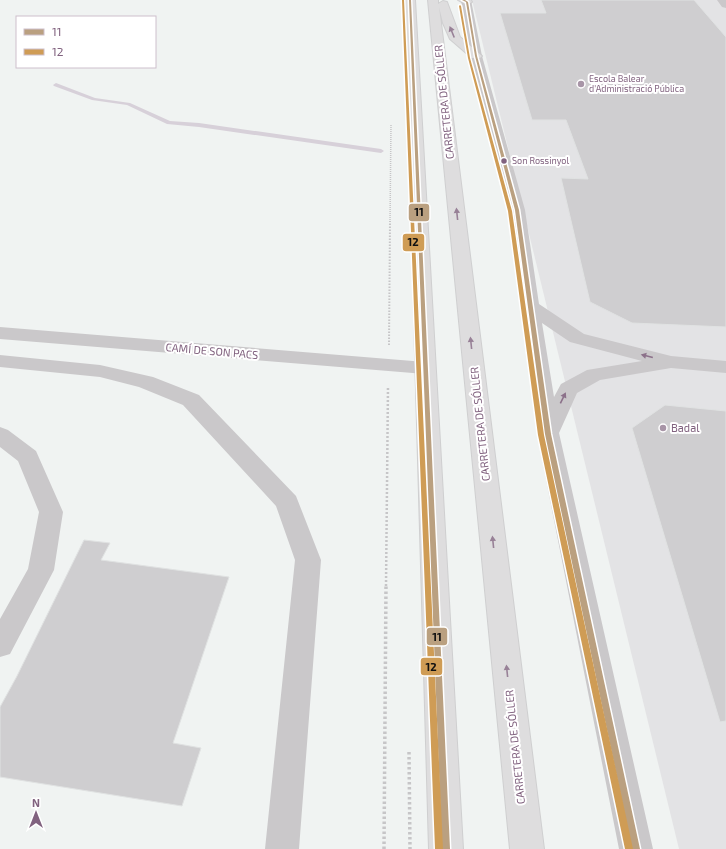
<svg xmlns="http://www.w3.org/2000/svg" width="726" height="849" font-family="'Exo 2',sans-serif">
<style>
.built{fill:#e3e3e5}
.lines{fill:none;stroke-linecap:round;stroke-linejoin:round}
.stream{fill:#d7d0d9;fill-rule:evenodd}
.building{fill:#cfced0;stroke:#e0e2e2}
.major-casing{stroke:#cfcfd0;stroke-width:2}
.path-far3{stroke:#c6c5c7;stroke-width:1.5;stroke-dasharray:1 1;stroke-linecap:butt}
.path-far2{stroke:#c6c5c7;stroke-width:2;stroke-dasharray:1.5 1.5;stroke-linecap:butt}
.path-far1{stroke:#c6c5c7;stroke-width:2.5;stroke-dasharray:2 2;stroke-linecap:butt}
.path{stroke:#c6c5c7;stroke-width:3.5;stroke-dasharray:2.5 2.5;stroke-linecap:butt}
.minor{fill:#cac8ca;fill-rule:evenodd}
.major{fill:#deddde;fill-rule:evenodd}
.bus-1-casing{stroke:#fff;stroke-width:3}
.bus-2-casing{stroke:#fff;stroke-width:3}
.bus-1{fill:#baa080;fill-rule:evenodd}
.bus-2{fill:#cf9c55;fill-rule:evenodd}
.oneway{fill:#988197}
.oneway2{fill:#8c718a}
.poi-dot{fill:#a895a7;stroke:#fff;stroke-width:1.5}
.bus-dot{fill:#81627f;stroke:#fff;stroke-width:1.5}
.labels{text-anchor:middle;stroke-width:4;stroke-linejoin:round;paint-order:stroke}
.far-poi-label{font-size:9px;fill:#81627f;stroke:#fff;text-anchor:start}
.far-bus-label{font-size:9px;fill:#81627f;stroke:#fff;text-anchor:start}
.street-label{font-size:11px;fill:#81627f;stroke:#fff}
.poi-label{font-size:11px;fill:#81627f;stroke:#fff;text-anchor:start}
.line-badge{stroke:#fff;stroke-width:1.5}
.pale-badge-label{font-size:11px;text-anchor:middle;font-weight:bold;fill:#111}
</style>
<rect width="100%" height="100%" fill="#f0f3f2"/>
<path class="built" d="M472 0H726V849H679Z"/>
<g class="lines">
<path class="stream" d="M56 83 95 98 130 103 170 121 199 123 381 149 384 151 381 153 199 127 167 124 127 105 92 100 54 86 53 85Z"/>
</g>
<path class="building" d="M541 0H694L726 37V327L632 323 590 302 561 178 588 179 566 120H532L500 13H546Z
M665 405 726 411V721L720 722 632 428Z
M84 540 110 543 101 560 229 577 173 743 201 748 182 806 0 777V707L17 676Z"/>
<g class="lines">
<defs>
<path id="major" d="M405 0H415L463 849H429Z
M428 0H438V4L443 1 447 2 460 37 482 56 480 58H472L450 39 443 23 439 7 544 849H510Z
M458 0H471L472 2 467 5Z"/>
</defs>
<use href="#major" class="major-casing"/>
<path class="path-far3" d="M390 222 391 124"/>
<path class="path-far2" d="M389 345 390 221"/>
<path class="path-far1" d="M386 586 388 386"/>
<path class="path" d="M409 752 410 849
M384 849 386 585"/>
<path class="minor" d="M461 0H471L482 56 525 210 539 304 584 334 671 356 726 361V373L671 368 600 380 577 393 559 433 653 849H619L537 434 509 210 470 56ZM542 323 570 342 642 361 587 370 561 384 554 397Z
M717 0H726V8L722 7Z
M0 327 425 362 432 364 435 368 432 372 425 374 0 339Z
M0 355 100 365 153 377 199 395 296 496 321 560 299 849H265L295 560 276 506 183 405 139 387 100 377 0 367Z
M0 427 8 430 36 451 63 512 54 570 10 654 0 657V619L28 569 39 512 18 461 0 447Z"/>
<use href="#major" class="major"/>
<defs>
<path id="bus-1" d="M409 0H411L450 849H442Z
M462 0H465L468 2 477 56 519 210 551 434 640 849H632L545 434 515 210 475 56 466 2Z"/>
<path id="bus-2" d="M402 0H404L443 849H435Z
M460 5 461 6 470 58 512 211 544 435 633 849H625L538 435 508 211 468 58 459 6Z"/>
</defs>
<use href="#bus-1" class="bus-1-casing"/>
<use href="#bus-2" class="bus-2-casing"/>
<use href="#bus-1" class="bus-1"/>
<use href="#bus-2" class="bus-2"/>
</g>
<defs><path id="oneway-solid" d="M-6-.8H1V-3.2L6.5 0L1 3.2V.8H-6Z"/></defs>
<g class="oneway">
<use href="#oneway-solid" transform="translate(452 32) rotate(-112)"/>
<use href="#oneway-solid" transform="translate(457 214) rotate(-96)"/>
<use href="#oneway-solid" transform="translate(471 343) rotate(-96)"/>
<use href="#oneway-solid" transform="translate(493 542) rotate(-96)"/>
<use href="#oneway-solid" transform="translate(507 671) rotate(-96)"/>
</g>
<g class="oneway2">
<use href="#oneway-solid" transform="translate(647 356) rotate(-166)"/>
<use href="#oneway-solid" transform="translate(563 398) rotate(-64)"/>
</g>
<g class="poi-dot">
<circle cx="581" cy="84" r="4"/>
<circle cx="663" cy="428" r="4"/>
</g>
<circle class="bus-dot" cx="504" cy="161" r="3.5"/>
<g class="labels">
<g class="far-poi-label">
<text x="589" y="82">Escola Balear<tspan x="589" dy="10">d'Administració Pública</tspan></text>
</g>
<g class="far-bus-label">
<text x="512" y="164">Son Rossinyol</text>
</g>
<g class="street-label">
<text transform="translate(444 102) rotate(-96)" y="4">CARRETERA DE SÓLLER</text>
<text transform="translate(212 351) rotate(5)" y="4">CAMÍ DE SON PACS</text>
<text transform="translate(480 424) rotate(-96)" y="4">CARRETERA DE SÓLLER</text>
<text transform="translate(515 747) rotate(-96)" y="4">CARRETERA DE SÓLLER</text>
</g>
<g class="poi-label">
<text x="671" y="432">Badal</text>
</g>
</g>
<g class="line-badge">
<rect x="408" y="203" width="22" height="19" rx="4" fill="#baa080"/>
<rect x="402" y="233" width="23" height="19" rx="4" fill="#cf9c55"/>
<rect x="426" y="627" width="22" height="19" rx="4" fill="#baa080"/>
<rect x="420" y="657" width="23" height="19" rx="4" fill="#cf9c55"/>
</g>
<g class="pale-badge-label">
<text x="419" y="216">11</text>
<text x="413" y="246">12</text>
<text x="437" y="641">11</text>
<text x="431" y="671">12</text>
</g>
<rect x="16" y="16" width="140" height="52" fill="#ffffff" stroke="#cdc0cc"/>
<rect x="24" y="29" width="20" height="6" fill="#baa080" stroke="#cdc0cc"/>
<text x="52" y="36" font-size="12" fill="#81627f">11</text>
<rect x="24" y="49" width="20" height="6" fill="#cf9c55" stroke="#cdc0cc"/>
<text x="52" y="56" font-size="12" fill="#81627f">12</text>
<g transform="translate(36 813)" stroke="#ffffff" stroke-width="3" paint-order="stroke">
<path d="M0-3L7 15L0 10L-7 15Z" fill="#81627f"/>
<text y="-6" font-size="11" font-weight="bold" text-anchor="middle" fill="#81627f">N</text>
</g>
</svg>
